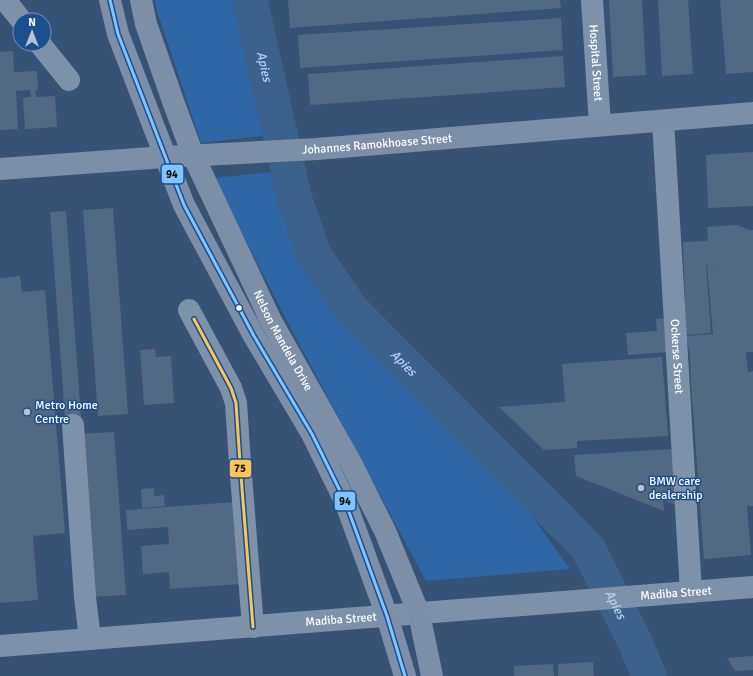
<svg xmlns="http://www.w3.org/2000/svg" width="753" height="676" font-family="Signika,sans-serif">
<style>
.green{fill:#2f66a5}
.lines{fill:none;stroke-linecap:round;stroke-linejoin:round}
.river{stroke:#3b618d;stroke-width:35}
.building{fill:#526984}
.minor{stroke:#7d92a8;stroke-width:22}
.major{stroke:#7d8ea7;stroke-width:22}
.bus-1-casing{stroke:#1b4f8f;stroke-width:6}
.bus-2-casing{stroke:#1b4f8f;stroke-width:6}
.bus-1{stroke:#80c4ff;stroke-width:3}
.bus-2{stroke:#fcc553;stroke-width:3}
.bus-dot{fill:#fff;stroke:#1b4f8f;stroke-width:1.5}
.poi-dot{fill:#b9c2ce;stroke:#1b4f8f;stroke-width:1.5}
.labels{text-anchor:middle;stroke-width:3;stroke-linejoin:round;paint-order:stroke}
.street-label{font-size:12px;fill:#fff;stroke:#1b4f8f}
.poi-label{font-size:12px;fill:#fff;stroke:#1b4f8f;text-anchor:start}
.water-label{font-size:13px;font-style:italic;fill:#b5d3f5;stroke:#1b4f8f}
.line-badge{stroke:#1b4f8f;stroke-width:1.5}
.pale-badge-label{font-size:11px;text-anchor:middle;font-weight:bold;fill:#111}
</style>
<rect width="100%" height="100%" fill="#365274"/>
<path class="green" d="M155 0H239L270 135 201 143 157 11Z
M275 172 291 231 336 305 403 379 494 463 570 569 426 581 294 334 213 178Z"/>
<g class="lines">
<path class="river" id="s1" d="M250 0 295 200 314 255 352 310 588 548 636 644 649 676"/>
</g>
<path class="building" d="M288 0H560L561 8 290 28Z
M609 0H642L646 75 613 77Z
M658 0H688L693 74 662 76Z
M720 0H753V72L726 74Z
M561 18 563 50 300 68 298 35Z
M13 51 14 72 37 71 38 90H35L36 97 55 96 57 127 25 129 23 98 31 97 30 90 16 91 18 129 0 130V52Z
M563 56 565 87 310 105 308 74Z
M753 152V206L708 208 706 155Z
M113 208 128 414 98 416 83 210Z
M66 211 81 418 65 419 50 212Z
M737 225 749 230H753V352H746L748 372 753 371V506H747L751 555 704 559 691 384 690 355 686 336 713 334 707 265 720 264 706 265 711 333 686 335 683 242 708 241 707 227Z
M20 276 22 292 45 290 65 533 33 536 38 600 0 603V278Z
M669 318 670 352 628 355 626 333 657 331 656 319Z
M155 349 156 357 171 356 174 403 144 405 140 350Z
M662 357 668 436 577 441V448L544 450 499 407 565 402 562 364Z
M114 432 126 595 90 597 78 434Z
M673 449 677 505 663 500 664 511 576 476 574 455Z
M154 488V496L164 495 165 506 142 508 141 489Z
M234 502 240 584 170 589 169 572 143 574 141 546 169 544 168 527 127 530 126 510Z
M753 656V670L735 671 727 658Z
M593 662 594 676H558V664Z
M553 664 554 676H514V666Z"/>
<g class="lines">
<g class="minor">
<path d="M5 0 21 20"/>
<path id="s2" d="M592 0 600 125"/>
<path d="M40 44 69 80"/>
<path id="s3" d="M663 121 691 592"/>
<path d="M189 310 231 388 236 403 240 463 253 627"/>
<path d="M73 425 85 597 90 639"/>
<path id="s4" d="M0 646 753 587"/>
</g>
<g class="major">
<path d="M110 0 118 34 184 205 254 336 312 434 345 501 387 616 405 676"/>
<path id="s5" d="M141 0 146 24 174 104 193 155 271 321 351 463 385 531 419 614 432 676"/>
<path id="s6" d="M0 169 165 157 317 149 753 113"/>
</g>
<defs>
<path id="bus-1" d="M110 0 118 34 184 205 254 336 312 434 345 501 387 616 405 676"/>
<path id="bus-2" d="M194 319 231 388 236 403 240 463 253 627"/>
</defs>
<use href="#bus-1" class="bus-1-casing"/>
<use href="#bus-2" class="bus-2-casing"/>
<use href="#bus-1" class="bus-1"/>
<use href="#bus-2" class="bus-2"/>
</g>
<circle class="bus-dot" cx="239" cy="308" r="3.5"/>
<g class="poi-dot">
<circle cx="27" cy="412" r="4"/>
<circle cx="641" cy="488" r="4"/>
</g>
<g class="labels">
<g class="street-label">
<text dy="4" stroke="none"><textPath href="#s2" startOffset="63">Hospital Street</textPath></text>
<text dy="4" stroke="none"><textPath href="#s6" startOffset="378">Johannes Ramokhoase Street</textPath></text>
<text dy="4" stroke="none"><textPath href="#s5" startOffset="370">Nelson Mandela Drive</textPath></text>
<text dy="4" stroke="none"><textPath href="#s3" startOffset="236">Ockerse Street</textPath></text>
<text dy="4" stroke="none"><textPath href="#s4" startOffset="678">Madiba Street</textPath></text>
<text dy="4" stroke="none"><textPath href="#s4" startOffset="342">Madiba Street</textPath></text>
</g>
<g class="poi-label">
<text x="35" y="409">Metro Home<tspan x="35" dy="14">Centre</tspan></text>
<text x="649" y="485">BMW care<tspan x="649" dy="14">dealership</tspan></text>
</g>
<g class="water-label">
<text dy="5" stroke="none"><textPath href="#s1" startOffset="68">Apies</textPath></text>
<text dy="5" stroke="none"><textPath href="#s1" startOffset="404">Apies</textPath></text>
<text dy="5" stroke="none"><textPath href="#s1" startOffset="728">Apies</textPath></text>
</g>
</g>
<g class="line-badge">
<rect x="161" y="164" width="23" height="20" rx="4" fill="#80c4ff"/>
<rect x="229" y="459" width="23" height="19" rx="4" fill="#fcc553"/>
<rect x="334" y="491" width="22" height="20" rx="4" fill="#80c4ff"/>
</g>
<g class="pale-badge-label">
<text x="172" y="178">94</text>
<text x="240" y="472">75</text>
<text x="345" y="505">94</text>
</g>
<g transform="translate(32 32)"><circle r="19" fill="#1b4f8f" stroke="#7695bc"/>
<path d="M0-3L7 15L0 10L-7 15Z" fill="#b9c2ce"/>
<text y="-6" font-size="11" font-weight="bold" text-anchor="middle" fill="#ffffff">N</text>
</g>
</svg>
